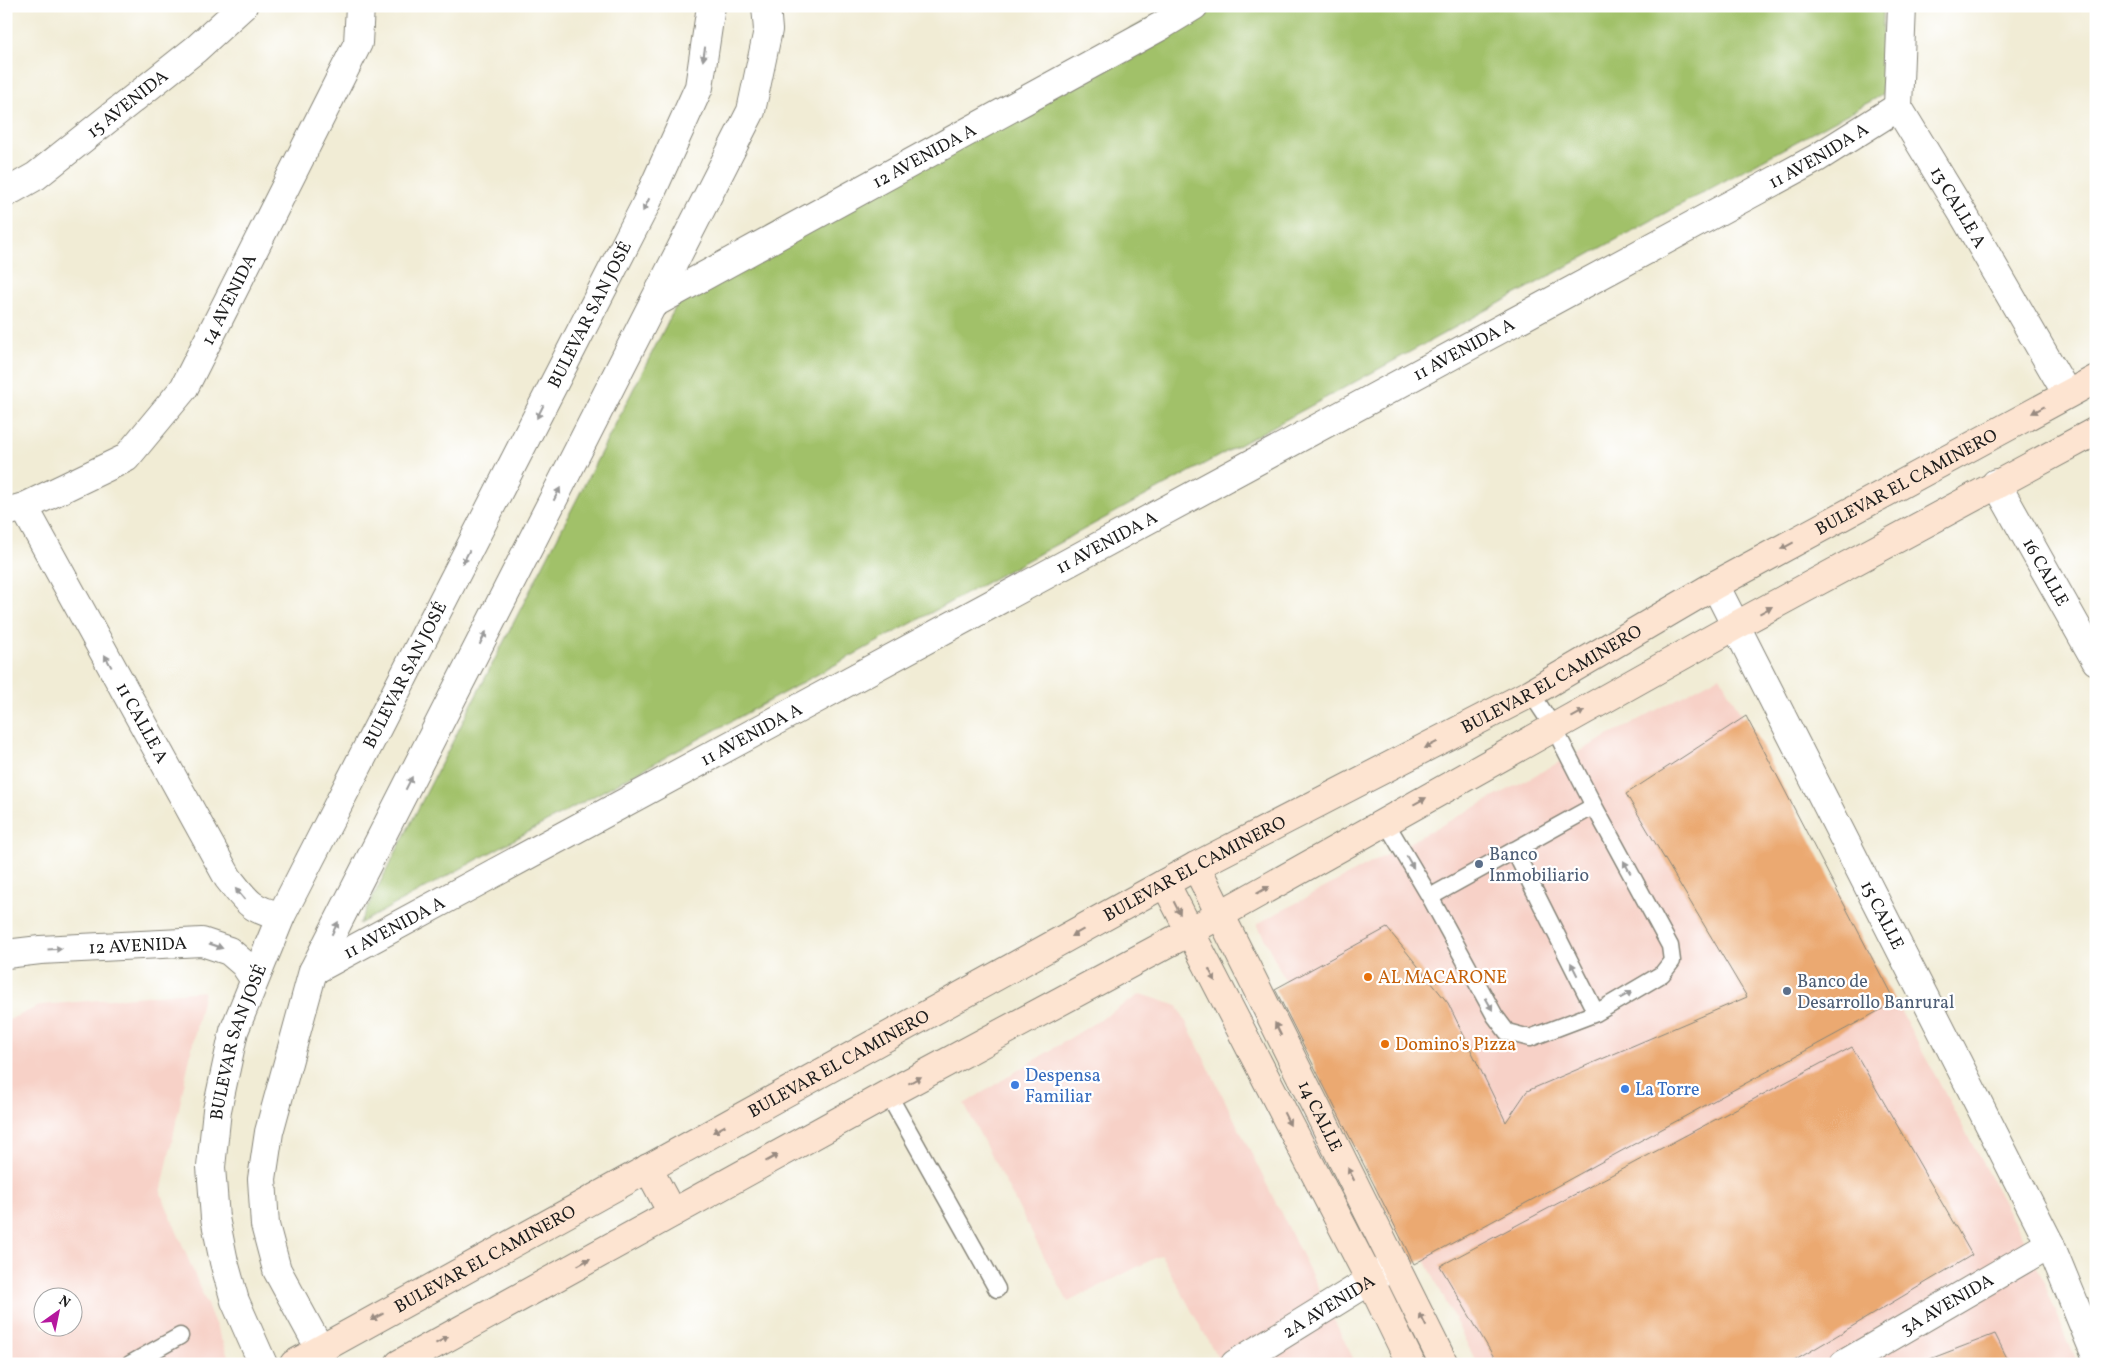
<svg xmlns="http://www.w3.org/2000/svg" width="2102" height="1370" font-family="Vollkorn,serif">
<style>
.built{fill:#f7d1c7;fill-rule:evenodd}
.green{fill:#a1c169;stroke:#5e6e42}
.building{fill:#eba971}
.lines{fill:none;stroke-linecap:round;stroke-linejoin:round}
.lane-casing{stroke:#868478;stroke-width:19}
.street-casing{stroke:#868478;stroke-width:30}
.secondary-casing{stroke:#868478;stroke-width:30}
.lane{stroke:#fff;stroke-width:16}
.street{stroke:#fff;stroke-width:28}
.secondary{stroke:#fde4d1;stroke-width:28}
.oneway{fill:#999}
.oneway2{fill:#988a80}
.service-dot{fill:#5c6f8a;stroke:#fff;stroke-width:2}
.food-dot{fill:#e8710a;stroke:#fff;stroke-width:2}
.shop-dot{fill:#3f7fe0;stroke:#fff;stroke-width:2}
.labels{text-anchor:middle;stroke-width:4.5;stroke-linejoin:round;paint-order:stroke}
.street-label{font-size:18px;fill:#1c1c1c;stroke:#fff}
.service-label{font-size:18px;fill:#4e5e75;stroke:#fff;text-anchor:start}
.food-label{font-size:18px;fill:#c56008;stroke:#fff;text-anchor:start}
.shop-label{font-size:18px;fill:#366cbe;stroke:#fff;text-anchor:start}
</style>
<rect width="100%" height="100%" fill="#fff"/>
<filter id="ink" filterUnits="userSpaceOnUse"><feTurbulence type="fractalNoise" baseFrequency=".02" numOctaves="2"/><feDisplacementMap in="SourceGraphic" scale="10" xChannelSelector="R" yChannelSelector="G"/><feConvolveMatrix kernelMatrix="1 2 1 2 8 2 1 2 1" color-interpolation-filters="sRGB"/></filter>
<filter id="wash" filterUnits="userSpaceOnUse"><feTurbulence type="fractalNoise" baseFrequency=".0096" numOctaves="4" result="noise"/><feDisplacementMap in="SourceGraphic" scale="20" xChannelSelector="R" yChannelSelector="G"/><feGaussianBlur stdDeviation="1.12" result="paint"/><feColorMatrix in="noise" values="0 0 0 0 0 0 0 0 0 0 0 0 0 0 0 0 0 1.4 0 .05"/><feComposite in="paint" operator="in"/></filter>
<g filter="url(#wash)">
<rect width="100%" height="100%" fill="#f1ecd5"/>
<path class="built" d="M1720 676 2033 1257 2078 1364H1477L1257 924Z
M204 991 161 1193 231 1363 6 1364V1021L42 1005ZM42 1298H72V1328H42Z
M1141 994 1178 1006 1356 1364H1221L1161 1255 1068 1302 964 1104Z"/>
<path class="green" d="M1173 6H1883L1882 95 359 924 696 267Z"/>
<g id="blocks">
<path class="building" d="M1746 716 1895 1002 1414 1264 1275 989 1387 928 1448 1003 1506 1122 1527 1091 1747 997 1626 794Z
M1852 1047 1972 1255 1789 1364H1498L1440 1266Z
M1995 1334 2010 1364H1917Z"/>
</g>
</g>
<g filter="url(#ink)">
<use href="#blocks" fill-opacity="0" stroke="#868478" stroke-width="1"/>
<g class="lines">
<defs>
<path id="lane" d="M1385 821 1430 897 1495 1016 1507 1032 1530 1038 1596 1013 1662 974 1672 961 1670 946 1594 806 1554 728 1531 693
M1514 850 1596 1013
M1430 897 1594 806
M888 1094 997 1289
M130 1364 180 1336"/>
<g id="street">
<path id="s1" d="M1902 6 1898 107 1966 219 2067 394"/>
<path id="s2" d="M6 193 36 176 196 49 243 6"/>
<path id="s3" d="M653 304 1161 26 1194 6"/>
<path id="s4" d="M1996 483 2096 661"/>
<path id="s5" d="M24 507 228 878C247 902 251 910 281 916"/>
<path id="s6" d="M6 512 24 507 126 458 184 388 358 43 360 6"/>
<path id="s7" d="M1715 585 2050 1244 2096 1356"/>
<path id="s8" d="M6 954 40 950 202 942 229 951 244 964 254 979"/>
<path id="s9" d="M313 971 1817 158 1898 107"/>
<path d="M320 1349 277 1270 265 1225 262 1179 269 1132 313 971 751 111 768 30 766 6"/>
<path id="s10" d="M263 1364 235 1301 224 1262 215 1218 211 1167 217 1110 234 1031 281 916 646 204 699 87 711 6"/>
<path id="s11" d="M1235 1364 1395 1265"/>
<path id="s12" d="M1844 1364 2050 1244"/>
</g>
<g id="secondary">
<path id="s13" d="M1196 866 1444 1364"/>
<path d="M1165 883 1370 1280 1411 1364"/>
<path d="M648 1168 672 1213"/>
<path id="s14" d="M294 1364 1196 866 1531 693 1715 585 2096 379"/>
<path d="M399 1364 888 1094 1189 932 1735 626 2096 431"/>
</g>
</defs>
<use href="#lane" class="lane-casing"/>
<use href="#street" class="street-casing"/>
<use href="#secondary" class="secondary-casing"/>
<use href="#lane" class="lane"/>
<use href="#street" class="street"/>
<use href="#secondary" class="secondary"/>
</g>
<defs><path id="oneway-solid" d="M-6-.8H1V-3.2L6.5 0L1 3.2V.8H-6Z" transform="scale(1.25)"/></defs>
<g class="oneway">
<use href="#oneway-solid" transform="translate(704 54) rotate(99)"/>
<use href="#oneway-solid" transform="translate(646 205) rotate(116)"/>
<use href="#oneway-solid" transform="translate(540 412) rotate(117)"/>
<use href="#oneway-solid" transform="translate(557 494) rotate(-63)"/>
<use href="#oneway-solid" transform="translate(466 557) rotate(117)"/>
<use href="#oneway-solid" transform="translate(483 638) rotate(-63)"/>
<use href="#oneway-solid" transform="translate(108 661) rotate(-119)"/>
<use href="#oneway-solid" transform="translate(409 783) rotate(-63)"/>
<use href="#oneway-solid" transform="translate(1410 862) rotate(59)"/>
<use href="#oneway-solid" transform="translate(1627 867) rotate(-119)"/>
<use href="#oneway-solid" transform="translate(240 894) rotate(-130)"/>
<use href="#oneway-solid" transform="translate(335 928) rotate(-63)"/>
<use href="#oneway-solid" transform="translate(216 946) rotate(19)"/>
<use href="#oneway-solid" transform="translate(55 949) rotate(-3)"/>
<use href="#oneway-solid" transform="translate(1574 969) rotate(-117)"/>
<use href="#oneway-solid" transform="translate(1626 995) rotate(-30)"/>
<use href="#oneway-solid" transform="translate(1489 1004) rotate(61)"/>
</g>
<g class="oneway2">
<use href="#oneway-solid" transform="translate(2038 410) rotate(152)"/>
<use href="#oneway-solid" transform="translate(1787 546) rotate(152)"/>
<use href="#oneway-solid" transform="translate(1766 610) rotate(-29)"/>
<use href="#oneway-solid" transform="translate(1578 714) rotate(-29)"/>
<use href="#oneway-solid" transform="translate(1431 745) rotate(153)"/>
<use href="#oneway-solid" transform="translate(1420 801) rotate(-28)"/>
<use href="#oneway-solid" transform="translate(1263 890) rotate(-30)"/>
<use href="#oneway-solid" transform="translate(1177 908) rotate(63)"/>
<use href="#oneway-solid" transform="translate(1077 933) rotate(151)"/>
<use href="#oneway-solid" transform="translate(1212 975) rotate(63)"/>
<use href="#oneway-solid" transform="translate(1278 1029) rotate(-116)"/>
<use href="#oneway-solid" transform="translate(915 1080) rotate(-28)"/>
<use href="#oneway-solid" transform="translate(1287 1119) rotate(63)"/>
<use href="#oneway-solid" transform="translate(719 1129) rotate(151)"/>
<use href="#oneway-solid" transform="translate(772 1158) rotate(-29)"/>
<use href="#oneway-solid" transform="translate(1351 1174) rotate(-116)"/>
<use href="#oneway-solid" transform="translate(584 1262) rotate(-29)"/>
<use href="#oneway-solid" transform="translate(377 1317) rotate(151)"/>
<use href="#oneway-solid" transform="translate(1423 1320) rotate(-116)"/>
<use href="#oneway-solid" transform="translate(442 1340) rotate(-29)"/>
</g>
</g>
<g class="service-dot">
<circle cx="1479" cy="864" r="5"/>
<circle cx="1787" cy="991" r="5"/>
</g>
<g class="food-dot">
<circle cx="1368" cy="977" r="5"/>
<circle cx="1385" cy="1044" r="5"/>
</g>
<g class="shop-dot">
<circle cx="1015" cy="1085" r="5"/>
<circle cx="1625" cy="1089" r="5"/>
</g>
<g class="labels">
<g class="street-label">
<text dy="6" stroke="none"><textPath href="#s2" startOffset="151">15 AVENIDA</textPath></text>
<text dy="6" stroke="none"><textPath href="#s9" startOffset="1712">11 AVENIDA A</textPath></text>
<text dy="6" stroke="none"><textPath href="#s3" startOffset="309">12 AVENIDA A</textPath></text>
<text dy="6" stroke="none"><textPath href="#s1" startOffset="218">13 CALLE A</textPath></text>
<text dy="6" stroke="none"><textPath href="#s6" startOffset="322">14 AVENIDA</textPath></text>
<text dy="6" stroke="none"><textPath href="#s10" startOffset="1144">BULEVAR SAN JOSÉ</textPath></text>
<text dy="6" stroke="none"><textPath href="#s9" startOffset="1308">11 AVENIDA A</textPath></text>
<text dy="6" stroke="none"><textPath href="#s14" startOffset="1838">BULEVAR EL CAMINERO</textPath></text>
<text dy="6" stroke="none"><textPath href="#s9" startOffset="902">11 AVENIDA A</textPath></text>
<text dy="6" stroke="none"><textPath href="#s4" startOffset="102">16 CALLE</textPath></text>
<text dy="6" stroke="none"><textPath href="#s10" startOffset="739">BULEVAR SAN JOSÉ</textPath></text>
<text dy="6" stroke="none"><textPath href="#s14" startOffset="1432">BULEVAR EL CAMINERO</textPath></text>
<text dy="6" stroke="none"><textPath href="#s5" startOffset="246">11 CALLE A</textPath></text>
<text dy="6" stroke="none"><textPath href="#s9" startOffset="498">11 AVENIDA A</textPath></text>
<text dy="6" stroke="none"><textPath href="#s14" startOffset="1028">BULEVAR EL CAMINERO</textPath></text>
<text dy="6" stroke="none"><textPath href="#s7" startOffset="370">15 CALLE</textPath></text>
<text dy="6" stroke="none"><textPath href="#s9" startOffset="92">11 AVENIDA A</textPath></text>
<text dy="6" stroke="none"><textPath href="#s8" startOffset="132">12 AVENIDA</textPath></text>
<text dy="6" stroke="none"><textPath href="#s10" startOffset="334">BULEVAR SAN JOSÉ</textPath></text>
<text dy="6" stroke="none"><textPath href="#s14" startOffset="622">BULEVAR EL CAMINERO</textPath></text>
<text dy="6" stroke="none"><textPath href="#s13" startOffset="279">14 CALLE</textPath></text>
<text dy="6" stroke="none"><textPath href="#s14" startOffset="218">BULEVAR EL CAMINERO</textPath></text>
<text dy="6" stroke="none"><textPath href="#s12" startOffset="119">3A AVENIDA</textPath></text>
<text dy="6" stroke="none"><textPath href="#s11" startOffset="110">2A AVENIDA</textPath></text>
</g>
<g class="service-label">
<text x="1489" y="860">Banco<tspan x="1489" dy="21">Inmobiliario</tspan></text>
<text x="1797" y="987">Banco de<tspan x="1797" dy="21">Desarrollo Banrural</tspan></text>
</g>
<g class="food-label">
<text x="1378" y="983">AL MACARONE</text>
<text x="1395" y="1050">Domino's Pizza</text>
</g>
<g class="shop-label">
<text x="1025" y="1081">Despensa<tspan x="1025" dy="21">Familiar</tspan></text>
<text x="1635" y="1095">La Torre</text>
</g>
</g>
<rect width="2102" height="1370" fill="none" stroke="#fff" stroke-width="25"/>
<g transform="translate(58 1312) rotate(33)"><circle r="24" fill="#ffffff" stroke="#a4a4a4"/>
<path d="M0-4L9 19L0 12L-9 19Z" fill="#b5179e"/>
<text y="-8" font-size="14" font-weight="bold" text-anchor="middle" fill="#1c1c1c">N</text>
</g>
</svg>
